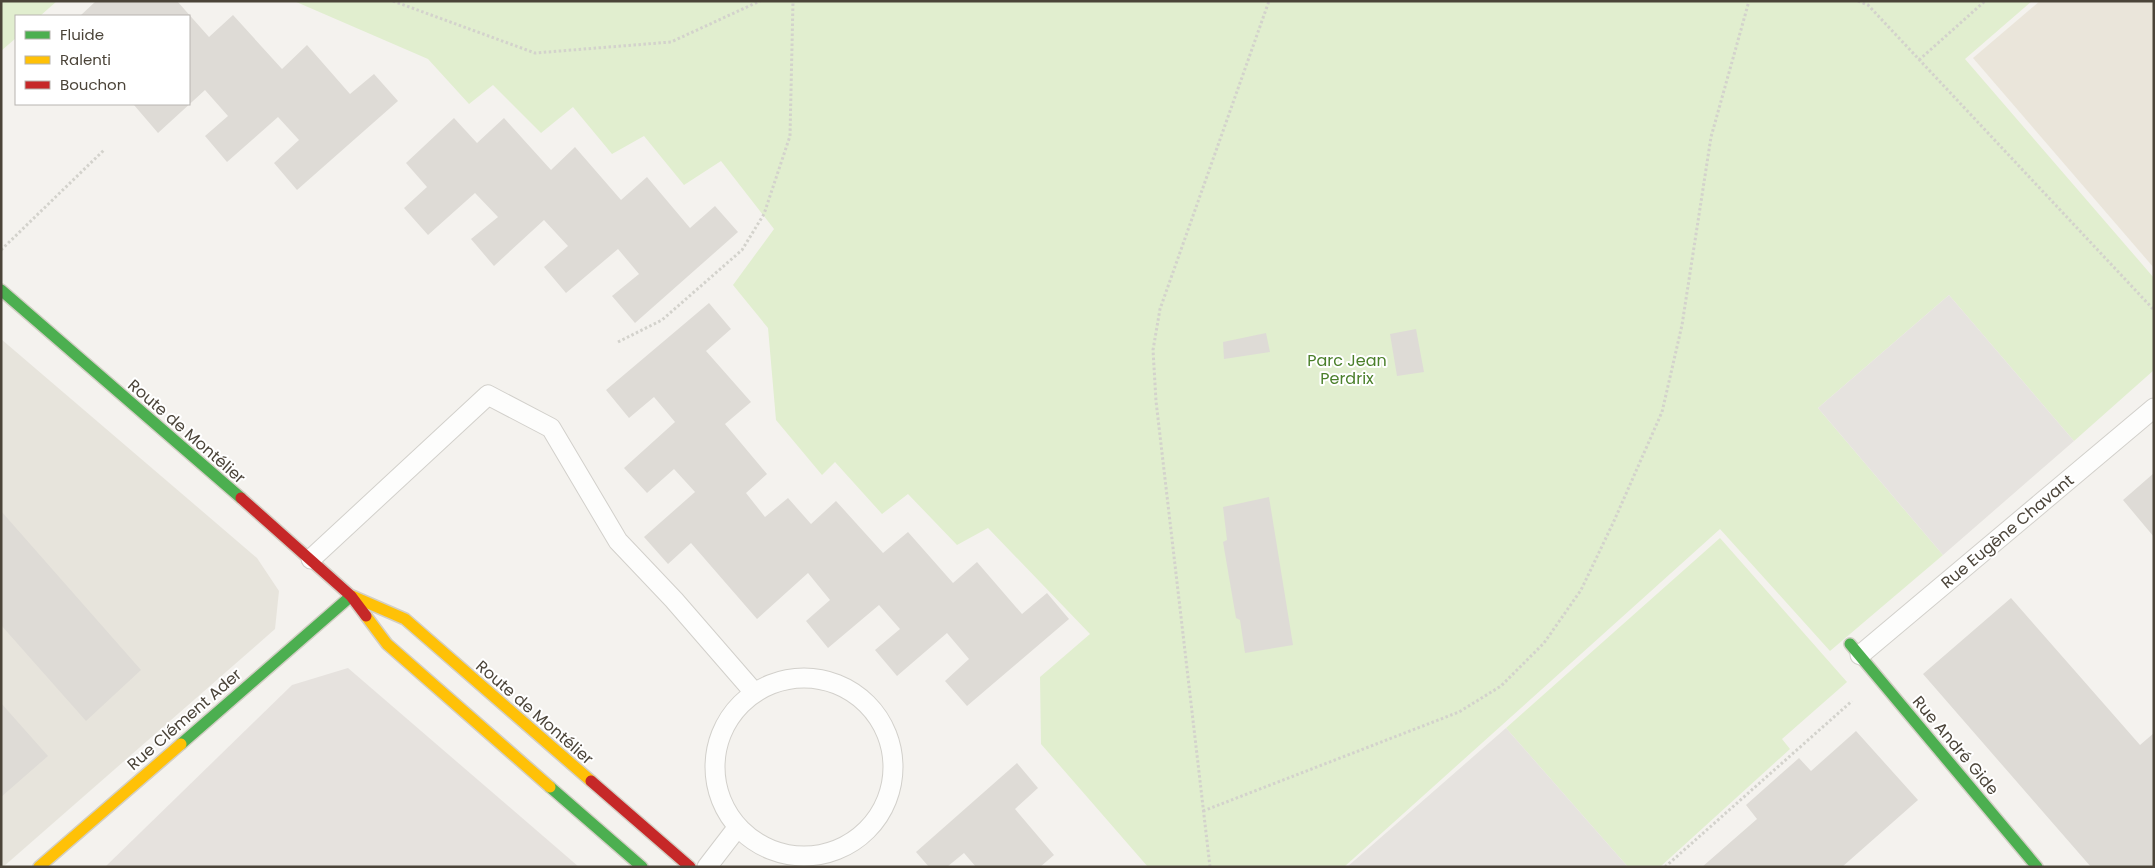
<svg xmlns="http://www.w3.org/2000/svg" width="2155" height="868" font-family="Poppins,sans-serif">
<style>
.residential{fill:#e7e4dc}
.industrial{fill:#e6e2de}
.education{fill:#eae5da}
.green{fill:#e1eecf}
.parking{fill:#e6e3df}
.building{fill:#dedbd6}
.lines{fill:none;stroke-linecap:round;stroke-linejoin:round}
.lane-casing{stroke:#d2d0cb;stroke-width:21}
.fast-casing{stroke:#d3cfc5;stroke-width:14}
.slow-casing{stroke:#d3cfc5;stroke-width:14}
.jam-casing{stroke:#d3cfc5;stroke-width:14}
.path{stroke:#d3d2cc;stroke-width:3;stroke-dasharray:2.5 2.5;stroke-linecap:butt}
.lane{stroke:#fdfdfc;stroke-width:19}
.fast{stroke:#4caf50;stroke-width:11}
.slow{stroke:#ffc107;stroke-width:11}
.jam{stroke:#c62828;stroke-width:11}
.labels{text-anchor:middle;stroke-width:4;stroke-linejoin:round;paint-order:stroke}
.park-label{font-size:16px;fill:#4a7f2a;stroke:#fff}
.street-label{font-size:16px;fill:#4b4439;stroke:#fff}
</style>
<rect width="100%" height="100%" fill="#f4f2ee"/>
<path class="residential" d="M1 339 257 558 279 591 275 629 3 867H1Z"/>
<path class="industrial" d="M348 668 579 867H105L292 685Z"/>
<path class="education" d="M2040 1H2154V268L1973 58Z"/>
<path class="green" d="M1 1H57L40 16H16V38L1 51Z
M294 1H2032L1965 59 2154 278V370L2074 441 1949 295 1818 408 1943 555 1830 651 1720 529 1344 867H1148L1041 744 1040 677 1090 634 988 528 957 545 908 494 882 514 835 462 822 475 776 420 768 328 733 285 774 229 721 161 684 185 644 136 612 154 573 107 541 133 493 85 469 104 428 59Z
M1720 538 1847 682 1782 739 1790 749 1660 867H1628L1506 728Z"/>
<path class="parking" d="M1949 295 2074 441 1943 555 1818 408Z
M1506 728 1628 867H1347Z"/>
<path class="building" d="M96 1H177L209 37 233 15 282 69 307 45 350 94 374 74 398 101 297 190 274 163 299 140 278 117 227 162 205 136 228 116 205 90 158 133 134 105 189 104V16H80Z
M454 118 477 143 504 118 551 170 575 147 621 200 647 177 690 228 715 206 738 232 635 323 612 296 639 274 618 249 566 293 544 267 568 246 544 220 494 266 471 239 498 217 475 193 428 235 404 208 427 187 406 163Z
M709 303 731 329 706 351 751 402 725 424 767 474 746 493 765 517 788 498 811 524 836 501 883 553 908 532 953 583 977 562 1022 614 1047 593 1069 619 967 706 945 681 969 659 947 633 897 676 875 650 900 629 879 605 828 648 806 621 830 600 808 573 757 619 691 543 668 564 644 537 695 492 674 469 647 493 624 468 675 422 654 397 629 418 606 390Z
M1416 329 1424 372 1397 376 1390 334Z
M1266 333 1270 352 1224 359 1223 342Z
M2154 473V537L2123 500Z
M1269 497 1293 645 1245 653 1240 620 1236 618 1223 542 1227 540 1223 507Z
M1 511 141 670 86 721 1 625Z
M2011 598 2140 745 2154 733V867H2091L1923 674Z
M1 703 48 756 1 797Z
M1856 731 1918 800 1842 867H1702L1757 819 1746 805 1799 758 1811 771Z
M1017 763 1038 788 1015 809 1054 855 1040 867H976L964 853 947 867H929L916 852Z"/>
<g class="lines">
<defs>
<path id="lane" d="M311 559 488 395 551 428 618 541 674 600 753 691
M1860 655 2154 408
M715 767a89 89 0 1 1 178 0a89 89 0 1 1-178 0Z
M707 867 737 828"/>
<path id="fast" d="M1 290 241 498
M1850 644 2037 867
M181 744 351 596
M550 787 642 867"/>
<path id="slow" d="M352 596 405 619 591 781
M366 616 387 644 550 787
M39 867 181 744"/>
<path id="jam" d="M241 498 351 596 366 616
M591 781 690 867"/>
</defs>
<use href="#lane" class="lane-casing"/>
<use href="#fast" class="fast-casing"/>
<use href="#slow" class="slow-casing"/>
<use href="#jam" class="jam-casing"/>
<path class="path" d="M393 1 535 53 671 42 760 1
M1858 1 1868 5 2154 310
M1919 60 1985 1
M1 250 104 150
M618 342 662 320 742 250 764 214 790 136 793 1
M1203 811 1459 712 1501 686 1544 643 1581 590 1614 521 1662 412 1682 325 1711 137 1749 1
M1210 867 1156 401 1153 350 1160 309 1269 1
M1665 867 1852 701"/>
<use href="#lane" class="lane"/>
<use href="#fast" class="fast"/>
<use href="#slow" class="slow"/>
<use href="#jam" class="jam"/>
</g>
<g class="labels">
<g class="park-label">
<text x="1347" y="366">Parc Jean<tspan x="1347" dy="18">Perdrix</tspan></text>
</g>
<g class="street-label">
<text transform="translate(187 431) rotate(41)" y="6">Route de Montélier</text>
<text transform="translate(2007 531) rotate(-40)" y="6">Rue Eugène Chavant</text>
<text transform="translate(535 712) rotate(41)" y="6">Route de Montélier</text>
<text transform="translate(184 719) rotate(-41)" y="6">Rue Clément Ader</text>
<text transform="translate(1956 745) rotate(50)" y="6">Rue André Gide</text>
</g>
</g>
<rect width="2155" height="868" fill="none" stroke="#4b4439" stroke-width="5"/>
<rect x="15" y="15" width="175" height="90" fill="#ffffff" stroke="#b7b4b0"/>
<rect x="25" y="31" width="25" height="8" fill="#4caf50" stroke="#b7b4b0"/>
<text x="60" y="40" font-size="15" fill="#4b4439">Fluide</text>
<rect x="25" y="56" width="25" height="8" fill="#ffc107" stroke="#b7b4b0"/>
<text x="60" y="65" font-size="15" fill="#4b4439">Ralenti</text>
<rect x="25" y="81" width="25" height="8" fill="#c62828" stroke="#b7b4b0"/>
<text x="60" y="90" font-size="15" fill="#4b4439">Bouchon</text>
</svg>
